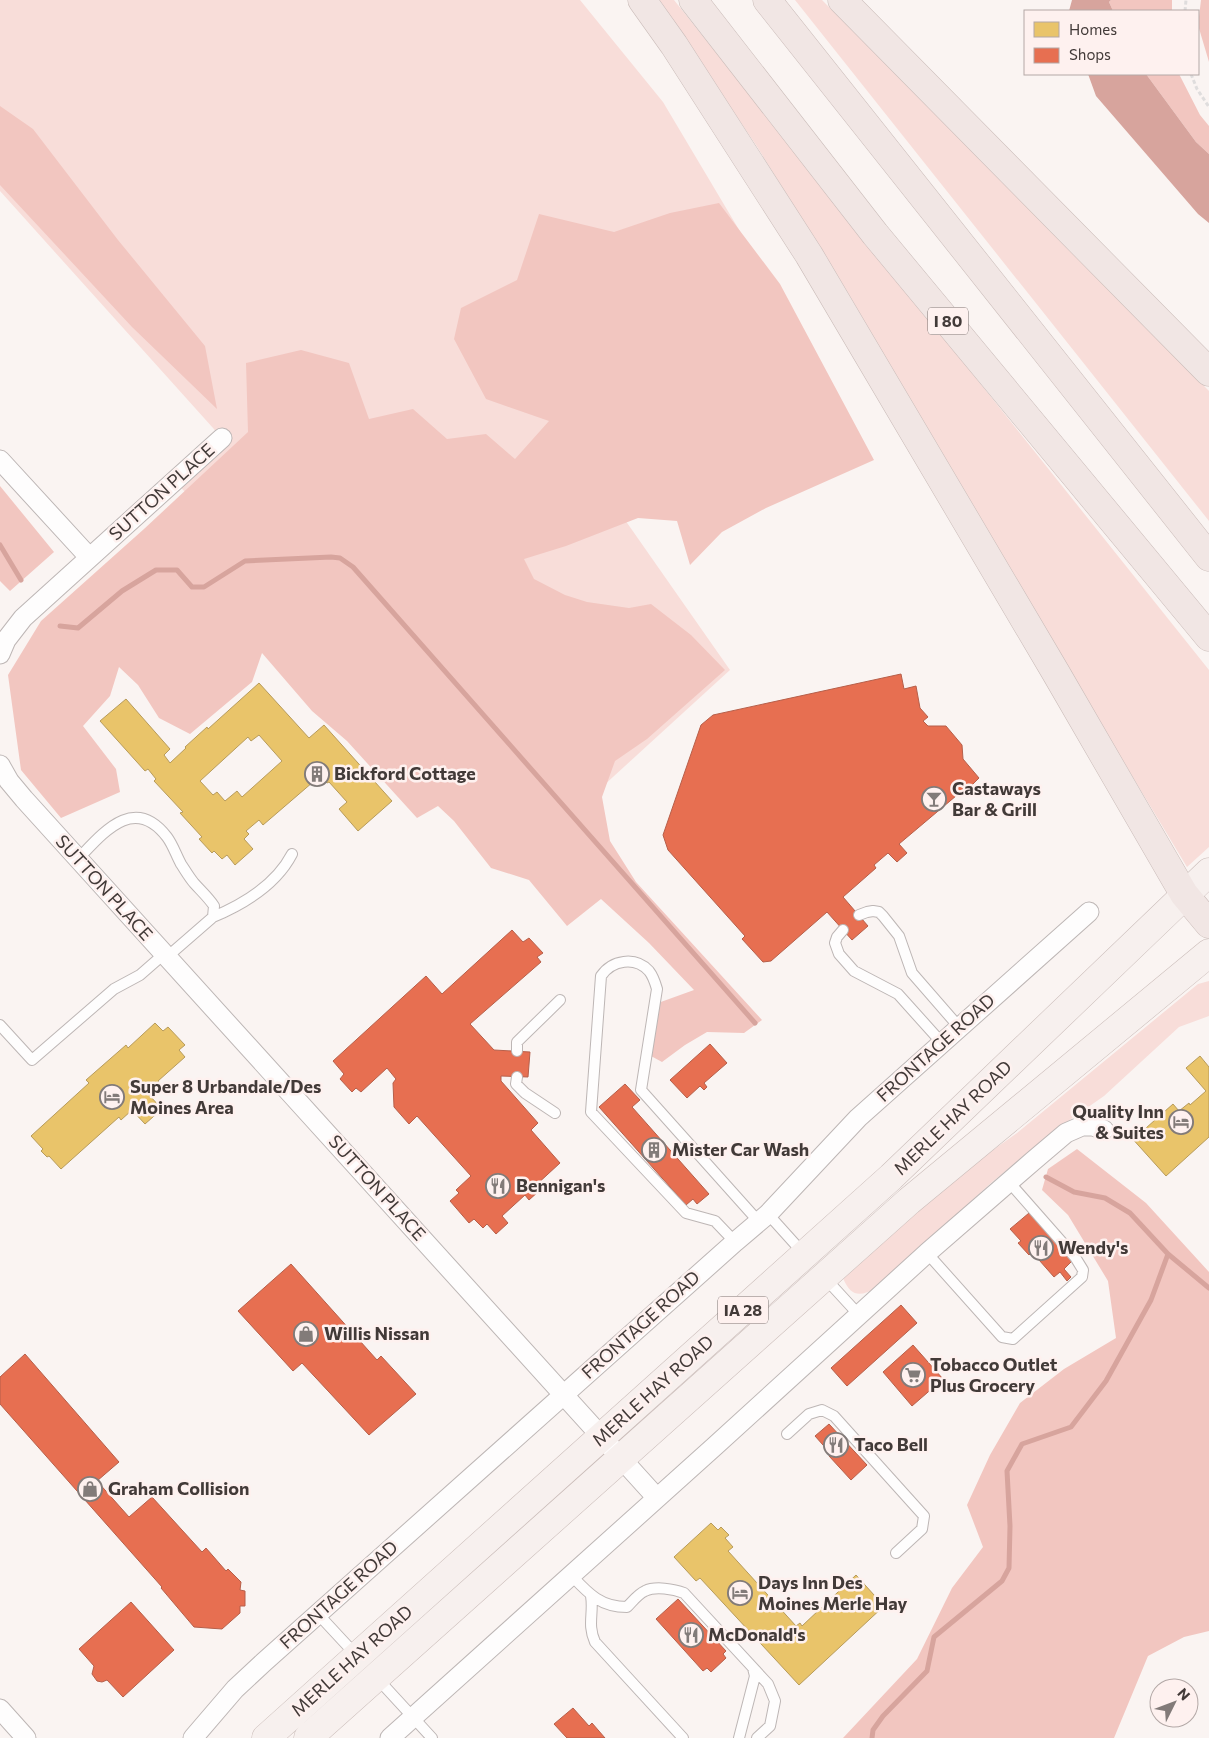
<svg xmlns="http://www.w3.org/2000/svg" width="1209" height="1738" font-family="Commissioner,sans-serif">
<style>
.green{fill:#f8ddd9}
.forest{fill:#f2c6c0}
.water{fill:#d7a49d}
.homes{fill:#e9c46a;stroke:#b79b5b;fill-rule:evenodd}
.shops{fill:#e76f51;stroke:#b65f4a}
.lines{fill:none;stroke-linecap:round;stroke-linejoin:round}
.stream{stroke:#d7a49d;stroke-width:5}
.lane-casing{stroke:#bdb6b5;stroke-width:12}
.street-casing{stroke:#bdb6b5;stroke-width:21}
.primary-casing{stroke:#cabcb9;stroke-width:29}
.highway-casing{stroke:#cabcb9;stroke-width:29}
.path{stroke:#dfdddd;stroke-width:3;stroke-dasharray:4 2.5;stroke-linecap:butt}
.lane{stroke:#fefdfd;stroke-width:10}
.street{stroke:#fefdfd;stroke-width:19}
.primary{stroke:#f7f0ee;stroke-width:28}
.highway{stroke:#f1e6e4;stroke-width:28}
.labels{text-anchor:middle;stroke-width:5;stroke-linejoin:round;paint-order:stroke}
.shield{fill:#fef1ef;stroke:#7a716f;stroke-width:1}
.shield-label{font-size:16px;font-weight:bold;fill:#423a38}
.street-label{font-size:18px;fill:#423a38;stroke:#fef1ef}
.poi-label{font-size:18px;font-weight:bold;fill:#423a38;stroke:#fef1ef;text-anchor:start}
</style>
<rect width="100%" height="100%" fill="#faf4f2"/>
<path class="green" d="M0 0H580L663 102 785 307 595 477 730 670 520 862 175 481 222 438 0 191Z
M658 0H674L1209 670V847L1187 867 1049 638 848 293 756 145Z
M795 0H822L1209 391V521Z
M1209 981V1016L1179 1027 1104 1096 1054 1131 991 1183 876 1288C860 1297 851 1297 843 1278L847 1267 924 1199 1017 1133 1198 984Z"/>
<path class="forest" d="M1111 0H1172V11H1113L1109 2Z
M1201 0H1209V62L1198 25Z
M1146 74H1179L1200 115 1209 126V154L1196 142Z
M0 106 33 129 118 240 205 346 217 409 132 327 0 185Z
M719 203 780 284 874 460 766 508 722 532 690 565 677 521 638 518 566 546 524 559 534 579 565 595 587 602 629 608 651 604 691 635 725 670 647 739 615 761 602 797 610 841 636 882 762 1020 744 1033 707 1032 685 1045 662 1062 651 1056 658 1003 694 990 649 943 601 899 567 926 529 880 491 868 454 821 438 806 417 818 347 741 312 711 262 653 252 682 190 734 159 718 138 685 119 667 110 696 83 726 116 769 120 792 61 818 21 770 8 675 41 621 144 529 248 432 246 363 301 350 349 363 369 419 413 409 447 439 486 434 515 459 549 421 486 399 454 339 461 308 517 280 539 214 614 232 670 213Z
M0 486 54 552 10 591 0 581Z
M1077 1149 1146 1203 1209 1272V1631L1184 1637 1148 1656 1114 1738H843L917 1659 952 1588 983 1547 967 1505 990 1455 1020 1403 1064 1369 1116 1338 1108 1281 1068 1215 1042 1190 1048 1169Z"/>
<path class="water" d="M1072 0H1111L1109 2 1113 11H1069Z
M1088 74H1146L1196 142 1209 154V223L1198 214 1096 96Z"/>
<path class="homes" d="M259 683 309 738 324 725 392 801 358 831 339 809 347 802 329 782 327 783 320 776 263 825 259 820 246 831 249 834 244 839 253 849 235 865 227 855 222 859 214 851 212 853 199 839 202 837 180 813 183 812 154 781 156 779 148 769 145 771 100 721 126 699 170 749 164 755 170 763 186 748 185 747 207 727 208 729ZM259 735 282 761 242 797 237 791 225 801 217 792 213 795 200 781 248 737 251 741Z
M155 1023 163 1031 168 1027 185 1045 179 1050 185 1057 158 1081 160 1084 149 1095 162 1109 145 1124 132 1110 121 1120 119 1117 61 1169 49 1156 47 1157 41 1151 43 1149 31 1136 89 1083 86 1080 126 1045 128 1048Z
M1200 1056 1209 1067V1137L1166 1176 1130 1136 1134 1133 1137 1136 1173 1104 1179 1111 1189 1103 1190 1105 1206 1091 1186 1068Z
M711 1523 718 1530 721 1527 729 1535 725 1538 733 1547 728 1551 796 1626 800 1623 802 1626 856 1575 884 1606 799 1685 700 1578 696 1581 674 1557Z"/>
<path class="shops" d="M901 674 904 689 916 686 920 708 928 717 923 721 928 726H946L962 745 963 759 979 778 970 787 969 785 899 844 907 853 897 862 888 853 874 865 876 868 843 897 868 926 852 940 827 912 771 961 763 962 742 939 745 936 668 850 663 835 701 725 713 715Z
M512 930 523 942 529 938 543 953 537 957 541 962 470 1024 494 1050 530 1052 528 1077 501 1076V1081L538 1123 531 1130 560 1163 535 1186 539 1191 529 1200 525 1195 502 1216 508 1223 496 1234 487 1224 483 1228 474 1219 469 1223 450 1201 459 1193 456 1190 471 1176 417 1116 409 1124 394 1107 393 1083 396 1079 387 1068 361 1092 356 1088 352 1092 340 1079 344 1074 333 1061 426 976 442 994Z
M710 1044 727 1063 704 1083 707 1087 704 1090 700 1086 687 1098 670 1080Z
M625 1084 640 1100 632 1107 709 1194 697 1204 693 1199 686 1205 599 1107Z
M1029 1213 1072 1261 1064 1269 1071 1277 1067 1281 1060 1272 1054 1277 1032 1252 1029 1255 1018 1243 1021 1241 1010 1229Z
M291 1264 377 1360 381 1356 416 1394 369 1435 302 1363 293 1371 238 1311Z
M901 1305 917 1323 847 1386 831 1368Z
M913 1345 943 1379 912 1406 883 1372Z
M25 1354 119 1462 97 1481 129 1517 152 1497 202 1552 206 1548 226 1571 228 1569 241 1582 240 1590 245 1591V1606H240V1613L222 1629 194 1627 161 1588 162 1587 0 1404V1377Z
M829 1424 867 1465 851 1480 829 1456 831 1454 815 1436Z
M678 1599 726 1651 723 1654 726 1658 711 1672 707 1668 703 1671 656 1619Z
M131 1602 174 1650 123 1697 107 1680 102 1682 97 1681 92 1674 94 1666 79 1649Z
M573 1708 589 1726 592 1723 605 1738H567L554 1724Z"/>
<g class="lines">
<path class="stream" d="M0 545 21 580
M60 626 78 628 122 591 156 570H177L192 587H204L245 561 331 557 340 558 353 567 755 1023
M1046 1177 1074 1192 1105 1198 1130 1213 1168 1254 1209 1288
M872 1738 873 1730 883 1716 927 1671 934 1637 1002 1581 1009 1568 1010 1526 1007 1471 1022 1444 1071 1427 1106 1381 1151 1300 1168 1254"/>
<defs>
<path id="lane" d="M78 859C103 833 134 794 167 837 173 845 176 855 181 864 185 870 189 877 194 883 201 891 208 897 214 906L213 917 167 957
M859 915 867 912 873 911 879 912 883 916 899 936 912 973 959 1027
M213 917C244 904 276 885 292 854
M843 930 837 937 835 943 839 954 854 971 898 994 942 1043
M0 1025 32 1060 114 989 140 975 164 954
M517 1051V1042L560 1000
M517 1077 516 1084 525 1093 555 1113
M768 1214 804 1254
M735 1242 715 1221 686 1213 591 1112 601 976C612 960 635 956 649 971 653 976 655 982 657 989L641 1090 759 1222
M927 1253 1002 1337 1013 1339 1082 1277 1083 1270 1075 1257 1009 1182
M825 1278 859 1315
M787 1434 809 1414 822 1410 834 1416 924 1516 922 1529 896 1553
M571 1575C588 1593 600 1607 627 1607 632 1602 638 1594 645 1591 655 1586 674 1589 684 1593L768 1684 775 1701 770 1726 757 1738
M591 1596C594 1613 587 1624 595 1642L683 1738
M318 1614 356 1655
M376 1677 432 1738
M739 1738 755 1676 753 1668"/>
<path id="street" d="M0 460 89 557
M0 654 6 640 23 618 222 438
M0 765 9 781 24 799 657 1498
M0 1709 26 1738
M193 1738 235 1689 264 1662 735 1242 768 1214 858 1118 1089 912
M390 1738 715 1446 927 1253 1033 1161 1066 1133 1082 1126H1093L1104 1130"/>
<path id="primary" d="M266 1738 891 1177 1209 872
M308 1738 909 1201 1209 953"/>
<path id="highway" d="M642 0 674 45 809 255 1056 673 1184 894 1209 924
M693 0 875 234 1209 637
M767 0 1209 557
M842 0 1209 372"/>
</defs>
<use href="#lane" class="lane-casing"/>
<use href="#street" class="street-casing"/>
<use href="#primary" class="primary-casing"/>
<use href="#highway" class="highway-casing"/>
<path class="path" d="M1185 11 1186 0
M1191 74 1197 89 1209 107"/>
<use href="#lane" class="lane"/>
<use href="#street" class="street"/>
<use href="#primary" class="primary"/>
<use href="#highway" class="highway"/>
</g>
<defs>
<symbol id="building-ring" viewBox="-11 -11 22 22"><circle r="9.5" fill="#fef1ef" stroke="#827b79" stroke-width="1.5"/><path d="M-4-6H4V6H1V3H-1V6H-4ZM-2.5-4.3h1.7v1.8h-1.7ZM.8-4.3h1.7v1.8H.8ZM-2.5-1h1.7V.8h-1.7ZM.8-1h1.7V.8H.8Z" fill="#827b79"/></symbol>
<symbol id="bar-ring" viewBox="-11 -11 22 22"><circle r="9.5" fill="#fef1ef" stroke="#827b79" stroke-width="1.5"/><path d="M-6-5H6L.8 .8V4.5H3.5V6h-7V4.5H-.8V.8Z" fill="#827b79"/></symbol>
<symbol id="hotel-ring" viewBox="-11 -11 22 22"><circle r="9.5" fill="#fef1ef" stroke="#827b79" stroke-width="1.5"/><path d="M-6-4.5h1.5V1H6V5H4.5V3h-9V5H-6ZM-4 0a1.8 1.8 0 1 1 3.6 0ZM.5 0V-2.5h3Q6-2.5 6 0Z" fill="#827b79"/></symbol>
<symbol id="restaurant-ring" viewBox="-11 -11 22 22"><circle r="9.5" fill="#fef1ef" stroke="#827b79" stroke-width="1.5"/><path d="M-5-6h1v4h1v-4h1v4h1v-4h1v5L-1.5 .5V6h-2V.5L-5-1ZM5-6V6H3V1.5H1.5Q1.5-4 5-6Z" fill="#827b79"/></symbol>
<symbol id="shop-ring" viewBox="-11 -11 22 22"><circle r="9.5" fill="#fef1ef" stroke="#827b79" stroke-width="1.5"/><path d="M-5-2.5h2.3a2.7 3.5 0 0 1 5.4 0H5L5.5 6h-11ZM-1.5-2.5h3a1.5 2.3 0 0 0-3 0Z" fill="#827b79"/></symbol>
<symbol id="supermarket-ring" viewBox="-11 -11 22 22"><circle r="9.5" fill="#fef1ef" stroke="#827b79" stroke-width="1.5"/><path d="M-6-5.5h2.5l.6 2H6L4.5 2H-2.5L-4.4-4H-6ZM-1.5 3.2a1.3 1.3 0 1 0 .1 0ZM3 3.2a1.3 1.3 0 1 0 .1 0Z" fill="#827b79"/></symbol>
</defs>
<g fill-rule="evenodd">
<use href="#building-ring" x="303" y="760" width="28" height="28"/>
<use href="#bar-ring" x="920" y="785" width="28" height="28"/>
<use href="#hotel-ring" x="98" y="1083" width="28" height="28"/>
<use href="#hotel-ring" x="1167" y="1108" width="28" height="28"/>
<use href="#building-ring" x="640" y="1136" width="28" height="28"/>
<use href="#restaurant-ring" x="484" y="1172" width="28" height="28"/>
<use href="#restaurant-ring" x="1027" y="1234" width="28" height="28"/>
<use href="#shop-ring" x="292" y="1320" width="28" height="28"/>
<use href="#supermarket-ring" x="899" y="1361" width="28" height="28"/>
<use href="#restaurant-ring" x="822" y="1431" width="28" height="28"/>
<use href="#shop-ring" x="76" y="1475" width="28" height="28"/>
<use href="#hotel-ring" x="726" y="1579" width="28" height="28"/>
<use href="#restaurant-ring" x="677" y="1621" width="28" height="28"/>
</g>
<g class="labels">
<g class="shield">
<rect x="928" y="307.5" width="40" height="27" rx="4"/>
<rect x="718" y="1296.5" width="50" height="27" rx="4"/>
</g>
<g class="shield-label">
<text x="948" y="327">I 80</text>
<text x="743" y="1316">IA 28</text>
</g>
<g class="street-label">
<text transform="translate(162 492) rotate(-42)" y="6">SUTTON PLACE</text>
<text transform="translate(104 888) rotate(48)" y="6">SUTTON PLACE</text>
<text transform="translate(936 1048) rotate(-42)" y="6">FRONTAGE ROAD</text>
<text transform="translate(953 1118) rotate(-44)" y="6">MERLE HAY ROAD</text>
<text transform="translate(377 1188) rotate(48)" y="6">SUTTON PLACE</text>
<text transform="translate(641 1325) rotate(-42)" y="6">FRONTAGE ROAD</text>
<text transform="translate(653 1391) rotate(-42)" y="6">MERLE HAY ROAD</text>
<text transform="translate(339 1595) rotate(-42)" y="6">FRONTAGE ROAD</text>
<text transform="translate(352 1661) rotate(-42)" y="6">MERLE HAY ROAD</text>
</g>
<g class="poi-label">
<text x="334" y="780">Bickford Cottage</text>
<text x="952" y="795">Castaways<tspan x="952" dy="21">Bar &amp; Grill</tspan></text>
<text x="130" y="1093">Super 8 Urbandale/Des<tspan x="130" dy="21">Moines Area</tspan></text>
<text x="1164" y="1118" text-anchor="end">Quality Inn<tspan x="1164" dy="21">&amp; Suites</tspan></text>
<text x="672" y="1156">Mister Car Wash</text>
<text x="516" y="1192">Bennigan's</text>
<text x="1058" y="1254">Wendy's</text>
<text x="324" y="1340">Willis Nissan</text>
<text x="930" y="1371">Tobacco Outlet<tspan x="930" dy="21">Plus Grocery</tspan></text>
<text x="854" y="1451">Taco Bell</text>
<text x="108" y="1495">Graham Collision</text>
<text x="758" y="1589">Days Inn Des<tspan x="758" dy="21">Moines Merle Hay</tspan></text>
<text x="708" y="1641">McDonald's</text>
</g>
</g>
<rect x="1024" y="10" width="175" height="65" fill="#fef1ef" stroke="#b3a8a6"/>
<rect x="1034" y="22" width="25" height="15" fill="#e9c46a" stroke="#b3a8a6"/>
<text x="1069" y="35" font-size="15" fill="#423a38">Homes</text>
<rect x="1034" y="48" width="25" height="15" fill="#e76f51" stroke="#b3a8a6"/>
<text x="1069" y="60" font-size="15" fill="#423a38">Shops</text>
<g transform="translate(1174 1703) rotate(48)"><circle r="24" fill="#fef1ef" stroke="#b3a8a6"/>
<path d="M0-4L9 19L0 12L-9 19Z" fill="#827b79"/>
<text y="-8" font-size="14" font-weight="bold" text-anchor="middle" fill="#423a38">N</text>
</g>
</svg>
